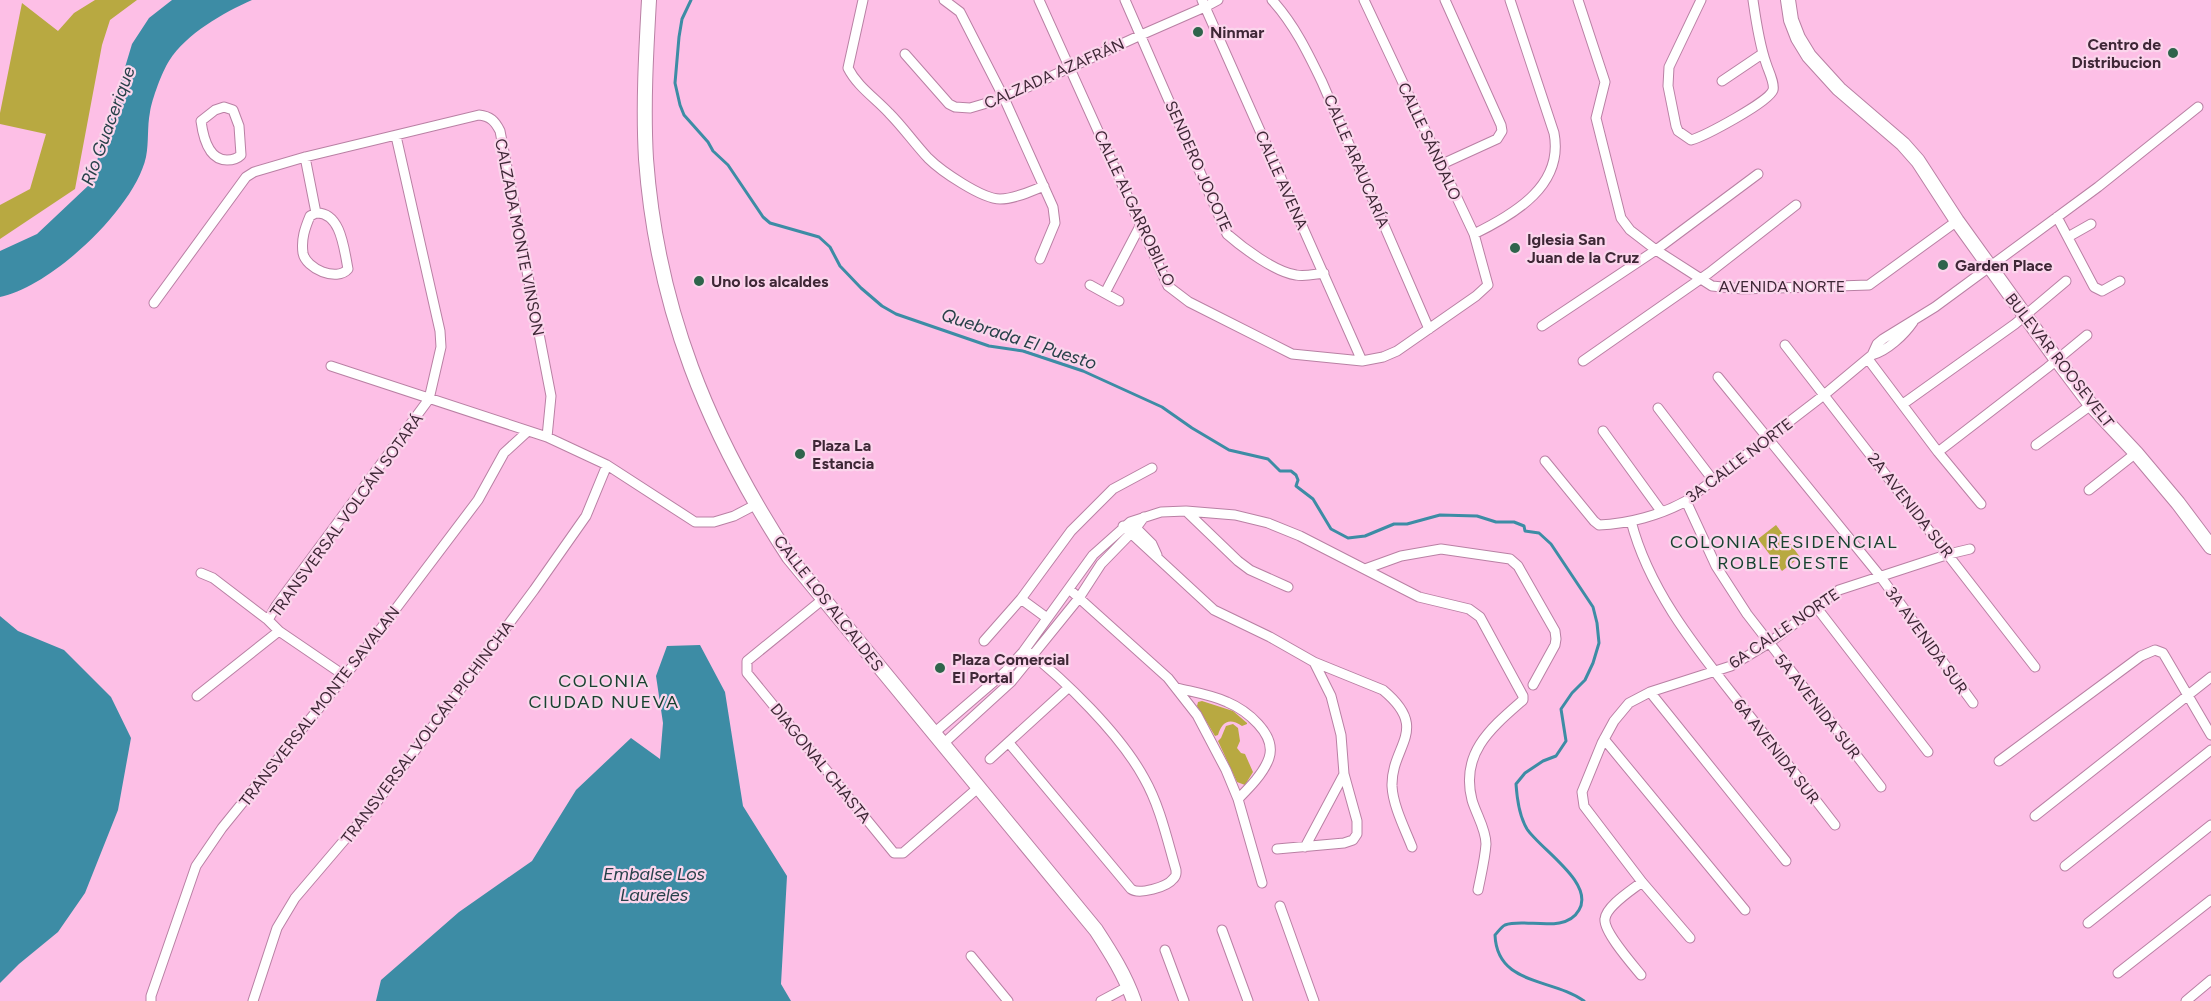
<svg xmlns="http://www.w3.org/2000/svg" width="2211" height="1001" font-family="Figtree,sans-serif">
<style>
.green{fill:#b8a941}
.water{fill:#3d8ca5}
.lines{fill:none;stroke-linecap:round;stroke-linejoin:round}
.stream{stroke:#3d8ca5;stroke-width:3}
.street-casing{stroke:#b980a4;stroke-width:11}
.secondary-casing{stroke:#b980a4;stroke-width:16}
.street{stroke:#fff;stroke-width:9}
.secondary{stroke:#fff;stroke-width:14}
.poi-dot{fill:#2e644b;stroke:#fbd5ec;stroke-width:2}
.labels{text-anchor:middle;stroke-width:4.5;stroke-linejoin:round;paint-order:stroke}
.poi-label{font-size:16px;font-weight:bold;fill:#3e2736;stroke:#fbd5ec;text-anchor:start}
.street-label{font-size:16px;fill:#3e2736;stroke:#fbd5ec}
.water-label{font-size:18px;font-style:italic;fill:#274149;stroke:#fbd5ec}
.neighbourhood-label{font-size:18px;letter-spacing:1.5px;fill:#184330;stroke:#fbd5ec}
</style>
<rect width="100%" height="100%" fill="#fdbfe6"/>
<path class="green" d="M95 0H137L110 20 102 45 75 189 0 239V205L30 189 46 134 0 124V113L22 3 58 31 74 13Z
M1776 525 1800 557 1782 571 1758 539Z
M1202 701 1233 711 1247 723V724L1242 726C1229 717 1222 722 1218 735L1215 736 1197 706 1198 702Z
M1233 724 1238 728 1240 741 1237 748 1241 753 1245 754 1253 772 1245 785 1237 782 1218 741 1221 738 1226 726Z"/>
<path class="water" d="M172 0H252C223 13 187 33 169 61 162 72 152 99 150 112 147 127 149 142 146 157 135 208 51 287 0 297V251L37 234 90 184 132 44 149 18Z
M0 616 18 631 64 650 111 697 131 738 118 810 85 893 58 932 19 964 0 983Z
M700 645 725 692 743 806 787 876 781 984 791 1001H376L381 980 459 912 532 861 576 790 631 738 660 759 663 723 656 676 667 646Z"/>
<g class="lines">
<path class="stream" d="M691 0 682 19 679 37 675 83 680 105 684 115 708 142 713 151 728 165 763 217 770 223 819 237 830 247 840 266 861 288 882 306 896 314 989 346 1023 351 1083 371 1162 407 1192 428 1229 450 1268 459 1280 471H1291L1296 475 1298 480 1296 486 1313 499 1331 529 1348 538 1365 536 1394 524H1407L1440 515 1477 516 1496 522H1514L1524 526 1525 531 1539 533 1551 544 1593 607 1597 623 1599 643 1593 663 1585 680 1572 693 1561 709 1566 741 1556 756 1543 761 1525 773 1516 784C1517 799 1519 816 1527 829 1540 849 1595 883 1579 910 1565 935 1524 917 1505 925 1501 927 1498 932 1495 935 1497 986 1553 978 1584 1001"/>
<defs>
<path id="street" d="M863 0 848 68C857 86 875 98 889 113 903 127 914 143 928 158 941 171 982 199 1000 199 1015 199 1031 191 1044 186
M944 0 960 12 1004 98 1053 207 1055 223 1040 259
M1039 0 1168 286 1189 302 1292 354 1362 361 1383 357 1397 351 1476 296 1488 285 1474 234 1364 0
M1125 0 1227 234C1243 248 1275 272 1296 275 1305 277 1315 274 1324 273
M1202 0 1362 361
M1272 0C1294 24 1308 53 1322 82L1429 329
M1578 0 1605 82 1596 118 1621 218 1630 230 1656 250 1712 286 1743 289 1869 285 1957 221
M1701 0 1669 67 1668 86 1676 126 1678 131 1691 140C1705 136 1769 102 1773 90 1775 83 1768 70 1766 63 1759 43 1756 21 1753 0
M905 54 949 104 955 107 970 108 1004 98 1141 35 1205 7 1218 0
M1722 81 1762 54
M224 107 233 110 239 126 241 155C237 159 233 160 227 160 208 160 203 136 201 121L215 110Z
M305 157 316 213
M1440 165 1497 139 1502 131 1501 125 1445 0
M316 213C341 212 344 249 348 269 337 282 306 269 303 253 301 239 305 228 310 216Z
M2057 217 2094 287 2102 291 2120 281
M1474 234C1515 214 1564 185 1554 133L1510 0
M2068 237 2091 224
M1090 285 1119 301
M1105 293 1140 226
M154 303 246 177 254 172 305 157 479 115C490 116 495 121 500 131L551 396 547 437
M1542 326 1656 250 1758 174
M1785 345 2035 667
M1872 355C1887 351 1904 335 1913 322
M1868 359 1938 452 1981 504
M1583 361 1709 273 1796 205
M331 366 547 437 607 465 695 522H714L734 516 755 505
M1718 377 1880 576 1973 703
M1903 404 2015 324 2066 281
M1658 408 1713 480
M1603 431 1661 511
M2036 445 2091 405
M1938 452 2047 368 2087 335
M1545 461 1594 521 1599 525C1628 524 1661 515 1686 501L1824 395 1872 355 1877 344 1883 339 1935 307 2098 187 2198 107
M2089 490 2136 453
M1686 501 1716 566 1747 614 1881 787
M1186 511 1238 561 1250 570 1288 587
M1631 521C1649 591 1697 649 1741 705 1773 745 1804 785 1835 825
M1133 525 1152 544 1157 555
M1123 526 1214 610 1270 637 1314 662 1331 696 1341 735 1344 774 1357 821V834L1353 840 1344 843 1277 849
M1365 569 1401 556 1441 549 1510 559 1518 566 1555 631 1556 639 1555 645 1533 685
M201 573 213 578 268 620
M1069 589 1168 678 1197 715 1226 770 1238 799 1262 883
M1021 599 1047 618
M822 600 747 661V673L894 853H903L979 787
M1817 608 1928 752
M279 631 345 676
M984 641 1021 599 1071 531 1113 489 1152 468
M1314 662 1383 690C1431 730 1391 745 1392 786 1393 806 1405 829 1412 847
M1177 688C1193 692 1212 695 1227 702 1246 710 1277 734 1269 758 1264 773 1249 788 1238 799
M1650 692 1786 861
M197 696 279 631 268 620 276 606 429 399 441 347 440 331 396 136
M934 733 1005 672 1023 652 1093 555 1130 522 1161 512 1186 511 1235 515 1268 523 1300 536 1419 597 1469 609 1480 617 1523 696V700C1491 728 1460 753 1472 800 1476 814 1486 829 1486 844 1485 859 1481 875 1478 890
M1604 739 1745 910
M1009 743 1131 889C1139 895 1167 887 1173 879 1177 875 1176 874 1176 870 1167 839 1160 806 1144 778 1120 734 1065 680 1025 649
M943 744 1011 682 1079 598 1101 564 1136 528 1144 517
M990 759 1068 688
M1999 761 2141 656 2155 650 2163 653 2166 658 2211 735
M2035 816 2211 677
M1305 847 1344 774
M2065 866 2211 750
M1280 906 1314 1001
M2088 923 2211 825
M1222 930 1248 1001
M1690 938 1642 882 1584 806 1582 792 1602 743 1614 721 1629 703 1650 692 1731 666 1769 643 1839 590 1949 554 1970 549
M1165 950 1184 1001
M971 956 1008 1001
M2118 973 2211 900
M1641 975C1632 964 1603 931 1605 919 1606 906 1632 890 1642 882
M151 1001V996L196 866 222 828 345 676 478 500 504 453 527 432
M253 1001 277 928 295 898 376 803 534 590 586 516 607 465
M1101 1001 1129 986
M2186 1001 2211 980"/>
<path id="secondary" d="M649 0C646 53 643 106 646 159 657 308 708 433 789 557L1096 930C1111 953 1125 975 1134 1001
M1788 0 1791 20 1798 38 1809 56 1839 89 1903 144 1918 161 1957 221 2057 360 2091 405 2136 453 2178 503 2211 547"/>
</defs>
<use href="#street" class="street-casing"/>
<use href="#secondary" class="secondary-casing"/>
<use href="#street" class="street"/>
<use href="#secondary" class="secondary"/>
</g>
<g class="poi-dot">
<circle cx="1198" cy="32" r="6"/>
<circle cx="2173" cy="53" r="6"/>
<circle cx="1515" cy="248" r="6"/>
<circle cx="1943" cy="265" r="6"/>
<circle cx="699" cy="281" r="6"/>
<circle cx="800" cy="454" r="6"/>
<circle cx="940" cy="668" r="6"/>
</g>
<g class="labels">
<g class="poi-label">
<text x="1210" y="38">Ninmar</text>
<text x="2161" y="50" text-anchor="end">Centro de<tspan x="2161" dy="18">Distribucion</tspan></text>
<text x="1527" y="245">Iglesia San<tspan x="1527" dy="18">Juan de la Cruz</tspan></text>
<text x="1955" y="271">Garden Place</text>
<text x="711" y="287">Uno los alcaldes</text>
<text x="812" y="451">Plaza La<tspan x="812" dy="18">Estancia</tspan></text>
<text x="952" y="665">Plaza Comercial<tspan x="952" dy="18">El Portal</tspan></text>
</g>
<g class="street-label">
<text transform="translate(1054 73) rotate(-24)" y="6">CALZADA AZAFRÁN</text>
<text transform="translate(1430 141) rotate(65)" y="6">CALLE SÁNDALO</text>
<text transform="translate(1357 161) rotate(67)" y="6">CALLE ARAUCARÍA</text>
<text transform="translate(1199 166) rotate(66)" y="6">SENDERO JOCOTE</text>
<text transform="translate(1282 180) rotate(66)" y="6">CALLE AVENA</text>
<text transform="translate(1135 208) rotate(65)" y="6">CALLE ALGARROBILLO</text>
<text transform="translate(520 237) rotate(79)" y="6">CALZADA MONTE VINSON</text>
<text x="1782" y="292">AVENIDA NORTE</text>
<text transform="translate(2060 360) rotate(52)" y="6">BULEVAR ROOSEVELT</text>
<text transform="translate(1739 460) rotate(-37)" y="6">3A CALLE NORTE</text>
<text transform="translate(1911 505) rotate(52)" y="6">2A AVENIDA SUR</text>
<text transform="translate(346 515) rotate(-54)" y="6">TRANSVERSAL VOLCÁN SOTARÁ</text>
<text transform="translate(829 603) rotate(52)" y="6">CALLE LOS ALCALDES</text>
<text transform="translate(1784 628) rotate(-34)" y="6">6A CALLE NORTE</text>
<text transform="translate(1927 640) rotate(54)" y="6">3A AVENIDA SUR</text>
<text transform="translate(319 706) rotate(-52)" y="6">TRANSVERSAL MONTE SAVALAN</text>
<text transform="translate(1818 706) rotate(52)" y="6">5A AVENIDA SUR</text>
<text transform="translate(427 732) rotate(-53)" y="6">TRANSVERSAL VOLCÁN PICHINCHA</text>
<text transform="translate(1777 751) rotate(52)" y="6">6A AVENIDA SUR</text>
<text transform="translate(821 763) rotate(51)" y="6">DIAGONAL CHASTA</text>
</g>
<g class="water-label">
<text transform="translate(108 126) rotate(-70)" y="6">Río Guacerique</text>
<text transform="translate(1019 339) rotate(18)" y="6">Quebrada El Puesto</text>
<text x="654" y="880">Embalse Los<tspan x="654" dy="21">Laureles</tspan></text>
</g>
<g class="neighbourhood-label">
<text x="1784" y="548">COLONIA RESIDENCIAL<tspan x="1784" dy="21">ROBLE OESTE</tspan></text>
<text x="604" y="687">COLONIA<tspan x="604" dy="21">CIUDAD NUEVA</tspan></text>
</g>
</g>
</svg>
